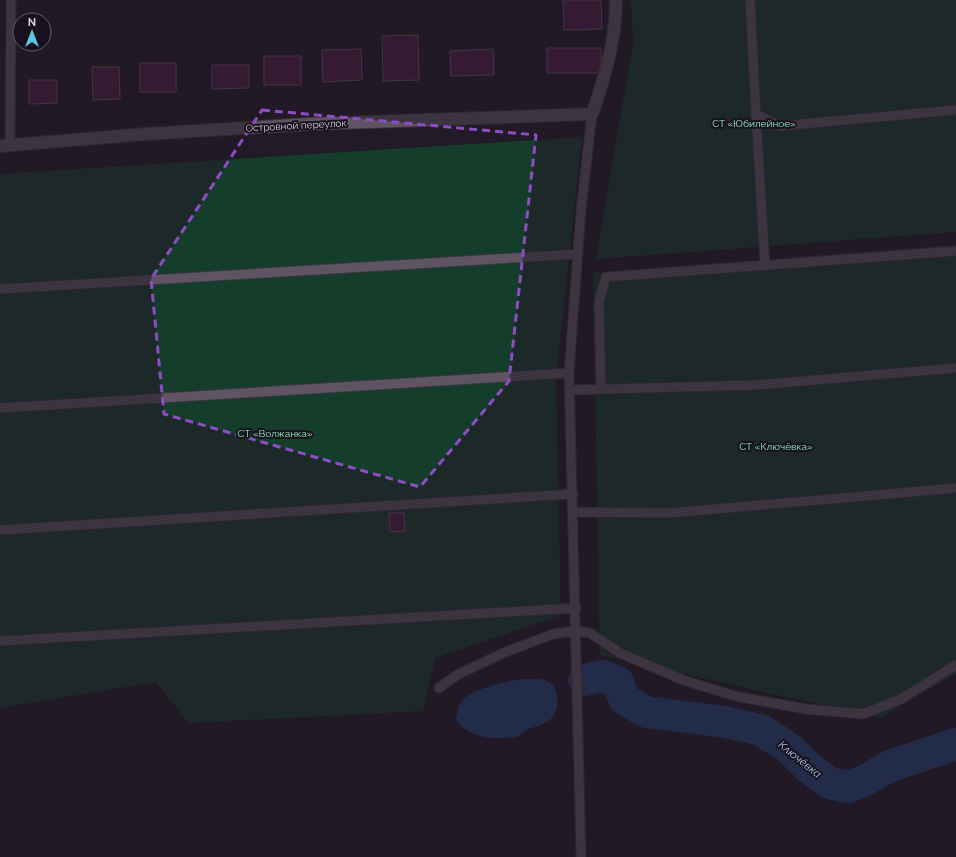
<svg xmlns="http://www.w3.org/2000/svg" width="956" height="857" font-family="Raleway,sans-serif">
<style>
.green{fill:#153d2b}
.water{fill:#234070}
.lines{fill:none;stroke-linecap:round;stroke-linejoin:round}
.river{stroke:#234070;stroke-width:32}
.building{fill:#4b1b41;stroke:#685863}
.lane-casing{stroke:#3c363f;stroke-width:11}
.street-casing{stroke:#3c363f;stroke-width:14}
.lane{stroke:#5e5463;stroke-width:9}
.street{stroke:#5e5463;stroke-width:12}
.marked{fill:none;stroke:#8d4dc4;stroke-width:3;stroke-dasharray:8 5;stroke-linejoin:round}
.labels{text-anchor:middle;stroke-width:4;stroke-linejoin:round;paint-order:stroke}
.park-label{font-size:10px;fill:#89f0be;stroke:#19111d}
.street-label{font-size:10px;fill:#d5d0d8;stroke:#19111d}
.water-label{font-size:11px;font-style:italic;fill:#acc9f7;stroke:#19111d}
</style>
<rect width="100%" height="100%" fill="#221a26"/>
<path class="green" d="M631 0H956V232L596 259 633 44Z
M582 137 556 380 561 615 435 658 423 711 188 723 156 682 0 708V174Z
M956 245V674L880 718 600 655 593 273Z"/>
<path class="water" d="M525 679C532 679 542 678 549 682 559 689 560 709 552 718 544 726 534 726 525 731 522 732 520 736 518 737 514 738 509 737 505 738 487 739 468 736 456 720 457 714 458 707 461 702 471 688 508 681 525 679Z"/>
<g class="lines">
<path class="river" d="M584 680 603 676 618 682 624 699 646 712 725 722 761 730 789 748 807 766 829 783 848 787 864 781 890 766 956 744"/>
</g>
<path class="building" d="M563 0H601L602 29 564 30Z
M418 35 419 80 383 81 382 36Z
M547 48H601V73H547Z
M361 49 362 80 323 82 322 50Z
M493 49 494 75 451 76 450 51Z
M264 56H301V85H264Z
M140 63H176V92H140Z
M212 65H249V88L212 89Z
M92 67H119L120 99 93 100Z
M29 80H57V103L29 104Z
M389 513H404L405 531 390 532Z"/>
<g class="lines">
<defs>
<path id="lane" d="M750 0 756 114 780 126 956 110
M756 114 765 266
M10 145 11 0
M0 289 578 254
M601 389 599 302 606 277 956 251
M570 390 756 385 956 368
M0 408 569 373
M574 512 669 513 956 488
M0 530 573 494
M0 641 576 608
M439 688 457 675 503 653 553 634 576 631 590 633 620 653 683 680 735 696 806 709 863 714 901 699 956 665
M581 857 569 373 581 210 592 114"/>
<path id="street" d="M0 146 146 134 310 124 592 114C605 77 616 39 616 0"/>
</defs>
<use href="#lane" class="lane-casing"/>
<use href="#street" class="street-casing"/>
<use href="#lane" class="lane"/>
<use href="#street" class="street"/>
</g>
<path d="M0 0H956V857H0ZM262 110 536 135 509 381 420 487 164 414 151 279Z" fill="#221a26" fill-opacity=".55" fill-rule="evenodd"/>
<path class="marked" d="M262 110 536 135 509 381 420 487 164 414 151 279Z"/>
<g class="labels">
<g class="park-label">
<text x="754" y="127">СТ «Юбилейное»</text>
<text x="275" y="437">СТ «Волжанка»</text>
<text x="776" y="450">СТ «Ключёвка»</text>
</g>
<g class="street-label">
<text transform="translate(296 125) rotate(-3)" y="4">Островной переулок</text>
</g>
<g class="water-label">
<text transform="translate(800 759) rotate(39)" y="4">Ключёвка</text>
</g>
</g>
<g transform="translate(32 32)"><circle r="19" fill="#19111d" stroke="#645d68"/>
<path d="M0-3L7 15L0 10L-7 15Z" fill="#5cc7e7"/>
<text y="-6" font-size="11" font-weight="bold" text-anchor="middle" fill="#d5d0d8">N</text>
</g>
</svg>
